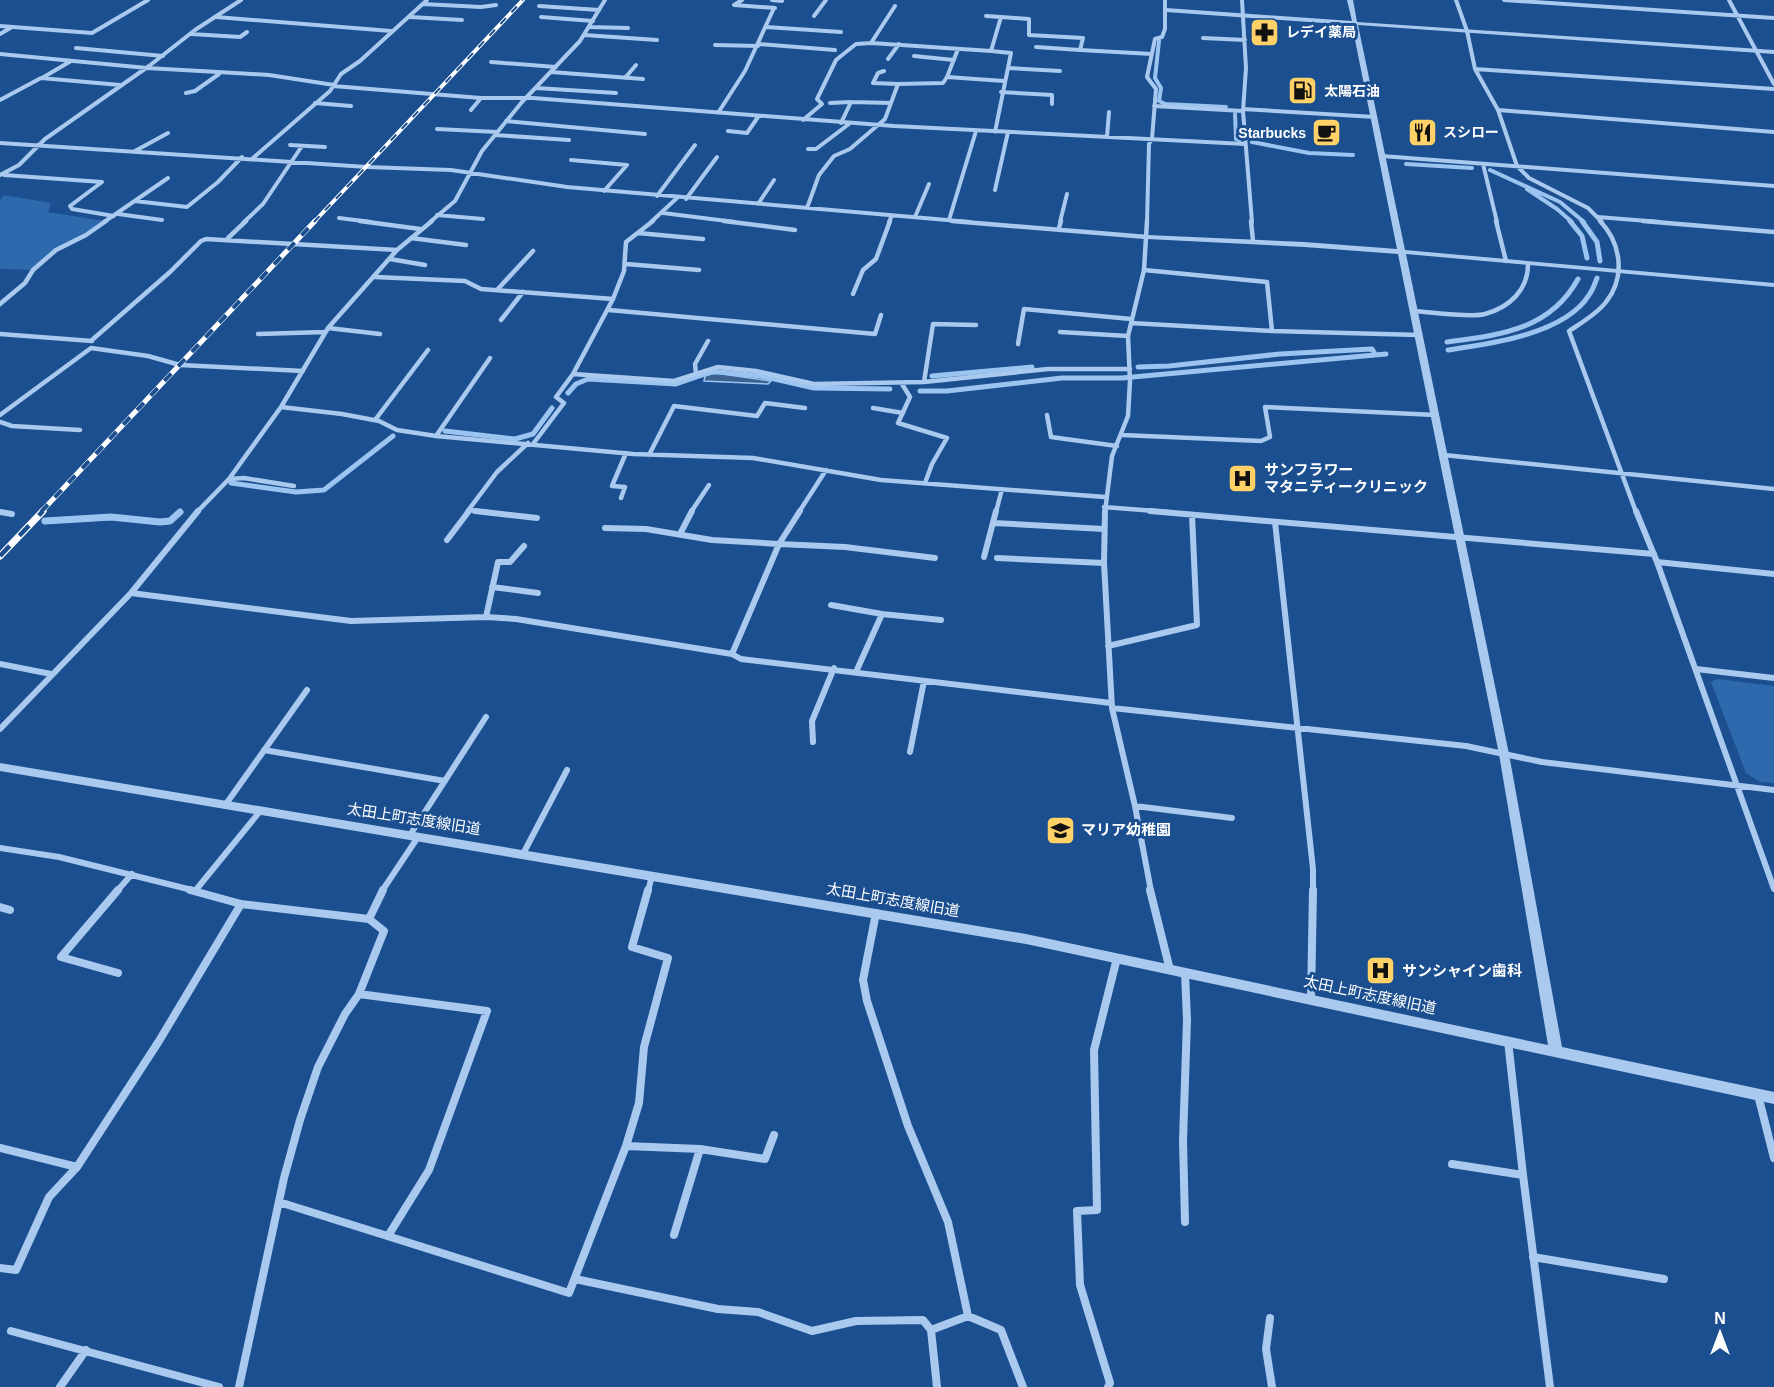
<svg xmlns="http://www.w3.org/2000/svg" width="1774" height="1387" font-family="Arial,'Noto Sans JP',sans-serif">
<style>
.green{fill:#2e69ad}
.water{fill:#3c6290;stroke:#9cc4f0;stroke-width:1.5}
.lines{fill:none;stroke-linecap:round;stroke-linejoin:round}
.stream-far2{stroke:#9cc4f0;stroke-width:4}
.stream-far1{stroke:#9cc4f0;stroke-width:5}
.stream{stroke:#9cc4f0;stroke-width:7}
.minor-far3{stroke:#a9c9ee;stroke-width:4}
.minor-far2{stroke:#a9c9ee;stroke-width:4.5}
.minor-far1{stroke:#a9c9ee;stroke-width:6}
.minor{stroke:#a9c9ee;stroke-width:8}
.tertiary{fill:#a9c9ee;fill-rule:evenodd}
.rail-far2-casing{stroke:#fff;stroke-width:4}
.rail-far1-casing{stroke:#fff;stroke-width:5}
.rail-casing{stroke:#fff;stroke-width:7}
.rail-far2{stroke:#1b4f8f;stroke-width:2;stroke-dasharray:8;stroke-linecap:butt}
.rail-far1{stroke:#1b4f8f;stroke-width:4;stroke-dasharray:10;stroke-linecap:butt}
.rail{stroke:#1b4f8f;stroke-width:4.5;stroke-dasharray:14;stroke-linecap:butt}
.labels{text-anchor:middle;stroke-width:6;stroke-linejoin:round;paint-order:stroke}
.far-poi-label{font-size:14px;font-weight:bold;fill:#fff;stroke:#1b4f8f;text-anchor:start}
.poi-label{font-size:15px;font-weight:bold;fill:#fff;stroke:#1b4f8f;text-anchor:start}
.street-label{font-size:15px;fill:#fff;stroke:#1b4f8f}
</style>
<rect width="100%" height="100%" fill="#1b4f8f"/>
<path class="green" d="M4 195 51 203 48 212 105 221 56 250 33 270 0 269V200Z
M1717 679 1774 686V783L1760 782 1746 773 1711 682Z"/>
<path class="water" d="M715 373 771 381 768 384 704 381 705 376Z"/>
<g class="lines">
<path class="stream-far2" d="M1159 41 1155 78 1161 88 1159 101 1165 104 1226 107
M1235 114 1236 139 1240 140
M1252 142 1309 153 1353 155
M1406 164 1472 168
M1490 170 1560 202 1584 222
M1527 189 1557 209 1572 222"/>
<path class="stream-far1" d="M1570 221 1582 236 1587 258
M1582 221 1597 242 1600 261
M1447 342C1500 335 1550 330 1578 279
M1448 350C1490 344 1565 334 1589 295 1593 290 1595 283 1597 278
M1138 367 1169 366 1280 354 1372 349 1375 354
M932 376 1032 367
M920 391H947L1062 378H1122L1386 354
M568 393 576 384 588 379 676 384 711 372H721L761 376 814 388 890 389
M445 431 515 439 533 434 552 408
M231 483 296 492 324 490 393 436"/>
<path class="stream" d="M45 521 111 517 160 522 170 521 180 512"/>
<path class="minor-far3" d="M742 0 734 5 775 8
M772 0 782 1
M1242 0 1246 68 1243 111 1252 222
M1456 0 1467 31 1475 69 1498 110 1517 166 1529 178 1588 208 1602 222
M1504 0 1774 18
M1729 0 1774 84
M423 4 481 7 496 5
M539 6 599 10
M895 6 871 43 991 51
M814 16 826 0
M986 16 1001 17 991 51 1011 53 995 132
M216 17 391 31
M410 17 462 20
M541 17 593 21
M1001 17 1029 19V35L1083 38 1080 50 1152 54
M0 26 92 33 148 0
M590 27 628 28
M766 27 841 32
M0 34 12 27
M191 34 240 37 247 32
M584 35 657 40
M1203 38 1245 40
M759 44 835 50
M715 45 758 46
M1036 47 1080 50
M76 48 163 56
M958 49 947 77 1004 81
M0 54 147 68 218 72 219 74 195 91 186 93
M914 56 954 60
M888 59 899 44
M491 62 556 67
M1008 68 1060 71
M1475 69 1774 89
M884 71 878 73 873 83 898 84
M218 72 269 75 334 85
M551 72 643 79
M42 78 71 61
M625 78 636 65
M333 86 481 98
M536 88 616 93
M1001 92 1052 95V104
M0 100 41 78 120 85
M315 103 351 106
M830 103 851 102
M1154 106 1243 111
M1243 109 1375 117
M471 110 481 98H533L894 126 1245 144
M1498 110 1774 132
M718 113 745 71 774 8
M803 120 822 104 817 99 836 60 856 44 871 43
M506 121 645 134
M841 123 851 102 891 103
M437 129 497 132
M728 131 747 133 758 117
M495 135 569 140
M1107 137 1109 112
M0 143 367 167 451 170 567 187 970 222
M290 145 325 147
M808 149H816L849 124
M135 151 168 133
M1382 156 1774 186
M253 158 330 91 341 74 360 61 427 0
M571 160 627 165 604 191
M1483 164 1497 222
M0 175 19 165 45 139 149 66 195 30 241 0
M4 175 102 182 70 206 72 209 114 216
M995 190 1008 132
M657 196 695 145
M686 199 717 157
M135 201 187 207 218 182 242 157
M758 204 774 180
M807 208 819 175 834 156 850 149 885 119 898 84 943 83 947 77
M663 213 735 222
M118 214 162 220
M437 215 483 219
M915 217 929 184
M1598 217 1660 222
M339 218 371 222
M949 220 976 131
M104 222 168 178
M244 222 263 204 302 146
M430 222 455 201 482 151 522 102 580 41 605 0
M651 222 677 198
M889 222 892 215
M1060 222 1067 194
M1147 222 1149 144 1152 139 1156 89 1147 77 1155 39 1162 37 1165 29V0"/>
<path class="minor-far2" d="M360 221 420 229
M724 221 795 230
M952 221 1147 237
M1251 221 1253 241
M1496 221 1506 261
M1600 221C1621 243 1626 277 1606 302 1597 314 1581 323 1569 331L1636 512
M1643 221 1774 232
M1059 228 1061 221
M638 233 703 239
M228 238 246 221
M411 238 466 245
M390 259 425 265
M626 264 699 270
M375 277 465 281 481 289 613 299 573 374
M497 290 533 251
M853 294 863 270 876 259 890 221
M613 299 624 271 626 242 653 221
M0 304 25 283 33 270 56 250 86 235 106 221
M609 310 875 334 881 315
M1414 311C1430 312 1472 318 1485 314 1510 307 1528 290 1528 264
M501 320 523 292
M1131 323 1272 331 1267 282 1144 270
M976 325 933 324 924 382 1048 369H1130
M328 328 380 334
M1272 331 1419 335
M1060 332 1128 336
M0 334 92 341
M258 334 325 332
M92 340 170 272 201 241 206 239 397 250
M1018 344 1024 309 1131 319
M696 374 695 364 708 341
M902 384 910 397 898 423 947 438 932 464 925 483
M281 407 342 414 379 421 397 430 436 436 633 454 753 458 881 480 1105 497
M873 408 903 413
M0 415 91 348 148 356 180 365 303 371
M1047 415 1051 437 1117 446
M375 420 428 350
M0 422 12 426 80 430
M1122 435 1261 441 1270 437 1265 407 1436 415
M436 436 490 358
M533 444 564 403 556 397 573 374 674 381 718 367 756 371 814 384 924 382
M649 455 674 406 757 416 765 403 805 408
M1444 455 1774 489
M229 479 244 478 294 486
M621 498 625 487 612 486 626 453
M1104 507 1168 512
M469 510 488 512
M197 512 229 479 281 407 328 328 397 250 432 221
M467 512 497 472 528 443
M691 512 709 485
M799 512 826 470
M996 512 1002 489
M1105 512 1112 456 1128 416 1130 381 1128 336 1144 270 1147 221"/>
<path class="minor-far1" d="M475 511 537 518
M1105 511 1104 563 1112 708 1135 806 1151 891
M1150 511 1654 554
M1636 511 1657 562 1774 889
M0 512 12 514
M1275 522 1313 869V891
M994 523 1104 529
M605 528 646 529 712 540 779 544 800 511
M680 534 692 511
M447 540 469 511
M984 557 996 511
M997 558 1104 563
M1657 562 1774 574
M492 587 538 593
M131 593 351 621 486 617 516 619 732 654 741 659 1111 703
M831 605 882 614 856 672
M882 614 941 620
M486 617 498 562H510L524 546
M1108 646 1197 625 1192 515
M732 654 779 544 845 547 935 558
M0 664 51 674
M1696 669 1774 678
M1112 708 1466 746 1542 762 1774 790
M0 729 131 593 198 511
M813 742 812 721 834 668
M264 750 445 781
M910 752 924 681
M226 804 307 690
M1135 806 1232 818
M410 835 486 717
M0 848 59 857 196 891
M523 854 567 770
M117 891 132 874
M195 891 261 810
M382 891 418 837
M648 891 652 876"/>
<path class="minor" d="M190 890 241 904 369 919
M1150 890 1170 970
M0 907 10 910
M876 913 863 980 867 1001 908 1126 948 1222 968 1316
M118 973 61 957 118 890
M1185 973 1187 1020 1183 1141 1185 1222
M359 994 487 1011 429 1170 388 1236
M1311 1000 1313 890
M1758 1095 1774 1158
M626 1146 700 1149 765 1159 774 1135
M0 1148 77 1167
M1452 1164 1523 1175 1508 1041
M1523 1175 1550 1387
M279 1202 569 1293 626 1146 639 1103 644 1047 668 958 632 947 648 890
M674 1235 700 1149
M1533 1257 1664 1279
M0 1268 16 1270 49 1197 77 1167 159 1041 241 904
M575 1279 718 1309 758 1312 812 1331 856 1321 923 1320 931 1330
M1270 1318 1266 1349 1272 1387
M11 1331 219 1387
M60 1387 86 1350
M239 1387 284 1178 300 1120 318 1067 345 1014 359 994 384 931 369 919 383 890
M937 1387 931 1330 968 1316 1001 1330 1023 1387
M1108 1387 1110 1383 1080 1285 1077 1211 1097 1210 1094 1050 1117 958"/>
<path class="tertiary" d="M1347 0H1353L1357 22 1774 50V54L1358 25 1405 250 1774 283V287L1406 254 1509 754 1562 1047 1774 1092V1104L1026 944 0 771V763L1026 934 1548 1045 1499 754 1398 254 1304 247 1147 239 1143 237 1147 235 1304 242 1397 249 1352 25 1166 12 1163 10 1166 8 1352 21Z"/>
<defs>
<path id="rail-far2" d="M314 222 523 0"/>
<path id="rail-far1" d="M41 512 315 221"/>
<path id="rail" d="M0 556 43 511"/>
</defs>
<use href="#rail-far2" class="rail-far2-casing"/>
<use href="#rail-far1" class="rail-far1-casing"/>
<use href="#rail" class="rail-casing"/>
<use href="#rail-far2" class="rail-far2"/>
<use href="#rail-far1" class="rail-far1"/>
<use href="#rail" class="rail"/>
</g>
<defs>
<symbol id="pharmacy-square" viewBox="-11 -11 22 22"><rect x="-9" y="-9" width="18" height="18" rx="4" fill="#ffd166" stroke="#1b4f8f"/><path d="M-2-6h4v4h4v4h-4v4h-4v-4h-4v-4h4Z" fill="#111"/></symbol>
<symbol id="fuel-square" viewBox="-11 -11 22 22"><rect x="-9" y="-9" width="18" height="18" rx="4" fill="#ffd166" stroke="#1b4f8f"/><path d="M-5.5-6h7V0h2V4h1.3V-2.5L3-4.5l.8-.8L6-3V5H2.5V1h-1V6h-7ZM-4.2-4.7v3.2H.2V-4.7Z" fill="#111"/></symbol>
<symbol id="restaurant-square" viewBox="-11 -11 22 22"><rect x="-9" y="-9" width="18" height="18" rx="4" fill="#ffd166" stroke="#1b4f8f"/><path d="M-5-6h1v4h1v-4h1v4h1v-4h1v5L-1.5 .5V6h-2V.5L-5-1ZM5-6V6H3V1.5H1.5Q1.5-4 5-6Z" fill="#111"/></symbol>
<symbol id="cafe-square" viewBox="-11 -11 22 22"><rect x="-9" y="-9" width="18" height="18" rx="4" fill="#ffd166" stroke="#1b4f8f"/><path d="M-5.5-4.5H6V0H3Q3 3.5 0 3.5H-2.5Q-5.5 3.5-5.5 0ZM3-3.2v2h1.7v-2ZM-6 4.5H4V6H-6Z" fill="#111"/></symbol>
<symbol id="hospital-square" viewBox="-11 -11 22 22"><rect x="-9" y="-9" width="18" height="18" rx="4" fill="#ffd166" stroke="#1b4f8f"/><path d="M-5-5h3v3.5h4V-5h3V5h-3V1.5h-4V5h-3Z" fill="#111"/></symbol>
<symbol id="school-square" viewBox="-11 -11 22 22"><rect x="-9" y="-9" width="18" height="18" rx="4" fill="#ffd166" stroke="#1b4f8f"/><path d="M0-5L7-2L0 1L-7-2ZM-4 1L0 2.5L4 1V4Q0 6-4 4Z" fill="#111"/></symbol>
</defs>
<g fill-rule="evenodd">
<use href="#pharmacy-square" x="1248" y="16" width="33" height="33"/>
<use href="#fuel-square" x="1286" y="74" width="33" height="33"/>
<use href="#restaurant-square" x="1406" y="116" width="33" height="33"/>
<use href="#cafe-square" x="1310" y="116" width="33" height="33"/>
<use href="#hospital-square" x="1226" y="462" width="33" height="33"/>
<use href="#school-square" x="1044" y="814" width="33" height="33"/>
<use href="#hospital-square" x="1364" y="954" width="33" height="33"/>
</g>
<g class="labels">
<g class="far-poi-label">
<text x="1286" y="37">レデイ薬局</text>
<text x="1324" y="96">太陽石油</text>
<text x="1443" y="137">スシロー</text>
<text x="1306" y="138" text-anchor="end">Starbucks</text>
</g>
<g class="poi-label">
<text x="1264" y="475">サンフラワー<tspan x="1264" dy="17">マタニティークリニック</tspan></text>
<text x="1081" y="835">マリア幼稚園</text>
<text x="1402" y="976">サンシャイン歯科</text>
</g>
<g class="street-label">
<text transform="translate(414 819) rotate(9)" y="5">太田上町志度線旧道</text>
<text transform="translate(893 900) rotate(10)" y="5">太田上町志度線旧道</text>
<text transform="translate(1370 995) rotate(12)" y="5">太田上町志度線旧道</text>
</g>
</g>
<g transform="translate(1720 1333)" stroke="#1b4f8f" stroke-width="4.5" paint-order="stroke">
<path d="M0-4.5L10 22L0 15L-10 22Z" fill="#ffffff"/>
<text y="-9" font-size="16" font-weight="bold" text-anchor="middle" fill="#ffffff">N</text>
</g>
</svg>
